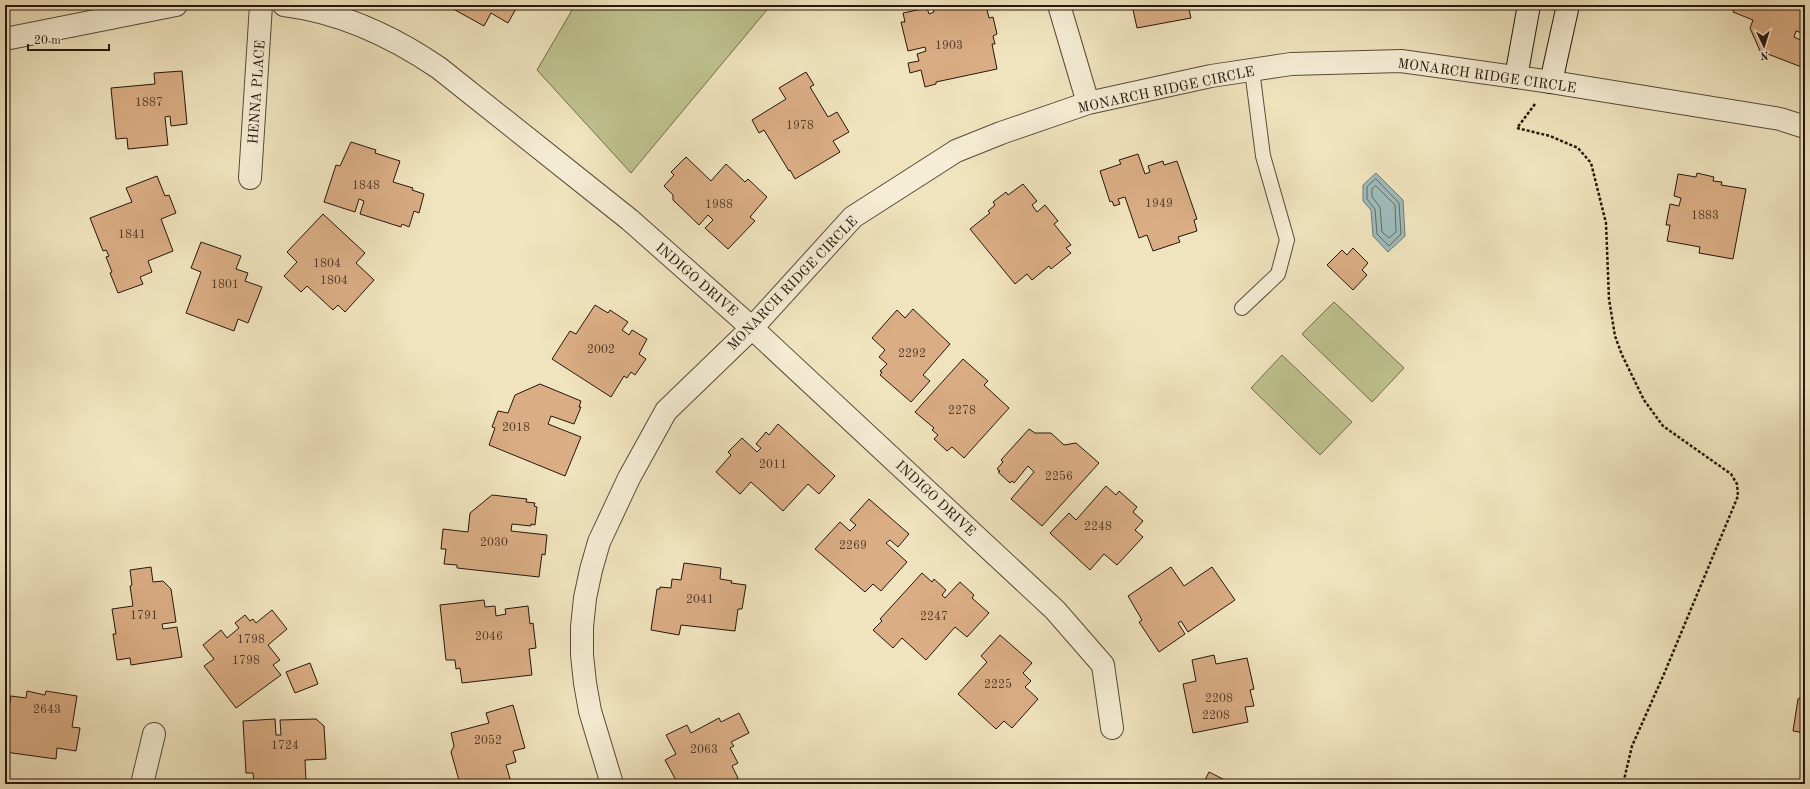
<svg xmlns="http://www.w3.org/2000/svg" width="1810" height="789" font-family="'Old Standard TT',serif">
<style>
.green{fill:#bec28e;stroke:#726c4d}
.water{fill:#9ebcbb;stroke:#6e7a75}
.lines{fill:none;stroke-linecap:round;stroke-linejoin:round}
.shore{stroke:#626964;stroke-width:1}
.building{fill:#daad84;stroke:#26160c}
.lane-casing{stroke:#584a38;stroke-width:16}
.street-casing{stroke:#584a38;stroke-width:24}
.secondary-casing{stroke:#26160c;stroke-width:24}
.path{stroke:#26160c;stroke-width:2.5;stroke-dasharray:3 2;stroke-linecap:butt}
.lane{stroke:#f5edd5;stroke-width:14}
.street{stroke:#f5edd5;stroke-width:22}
.secondary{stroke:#f5edd5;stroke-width:22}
.labels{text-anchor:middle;stroke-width:4;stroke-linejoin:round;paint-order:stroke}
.number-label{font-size:12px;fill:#533c2a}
.street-label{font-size:14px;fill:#26160c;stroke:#f5edd5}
</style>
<rect width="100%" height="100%" fill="#f0e4be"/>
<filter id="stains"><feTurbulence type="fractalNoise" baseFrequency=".005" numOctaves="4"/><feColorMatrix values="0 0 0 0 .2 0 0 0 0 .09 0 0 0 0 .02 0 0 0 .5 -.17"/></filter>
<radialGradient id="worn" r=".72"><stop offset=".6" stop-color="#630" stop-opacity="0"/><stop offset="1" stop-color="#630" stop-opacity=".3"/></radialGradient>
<path class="green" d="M575 5H771L631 173 537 70Z
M1334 302 1404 368 1372 402 1302 334Z
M1282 355 1352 422 1320 455 1251 388Z"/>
<path class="water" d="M1376 173 1403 200 1405 236 1388 252 1373 236 1371 210 1363 201V185Z"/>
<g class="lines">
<path class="shore" d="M1376 179 1399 203 1401 234 1389 246 1377 234 1375 209 1367 199V187Z
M1376 186 1395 205 1396 232 1389 238 1382 232 1380 207 1372 197V189Z"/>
</g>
<path class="building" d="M446 5H518L508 23 491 13 484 26Z
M952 5H955L956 7 967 5H986L989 18 993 17 997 34 993 36 995 44H992L997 69 936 82V84L925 87 921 70 910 73 908 63 919 61 917 54 926 51 925 47 908 51 901 22H905L903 13 927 8 929 14 934 12 933 9Z
M1132 5H1188L1191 18 1137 28Z
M1735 5H1805V34L1796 31 1794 37 1805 42 1804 68 1760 51 1750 28 1753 20 1733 12Z
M182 71 187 124 171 126 170 116 165 117 168 145 128 149 127 138 116 139 111 88 155 84 154 73Z
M806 72 814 85 810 87 828 117 837 112 849 132 833 141 840 152 795 179 790 170 789 171 764 130 759 133 752 120 786 99 779 88Z
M351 142 376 150 375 153 400 161 393 182 413 188 412 190 424 194 419 213 414 211 409 227 402 224 401 227 360 214 364 201 359 199 355 212 324 202 336 165 340 166Z
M1138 154 1145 174 1150 172 1148 166 1163 161 1164 165 1177 161 1197 219 1194 220 1197 231 1178 237 1180 242 1153 251 1147 235 1139 238 1125 197 1118 199 1120 204 1114 206 1112 201 1110 202 1100 171 1121 164 1119 160Z
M686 157 711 181 726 164 745 182 748 179 767 197 750 217 755 221 728 249 705 228 713 220 708 215 699 225 673 200V195L664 186 674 175 671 172Z
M1697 173 1714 177 1713 181 1722 182 1721 185 1746 189 1733 259 1699 253 1700 247 1667 241 1670 225H1666L1670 204 1679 206 1681 198 1674 196 1678 174 1696 177Z
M157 176 165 196 169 195 176 213 161 219 173 251 148 261 152 272 140 277 143 284 118 293 110 273 112 272 106 257 109 256 106 250 103 251 90 218 132 202 126 188Z
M1023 184 1037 201 1032 205 1037 212 1045 205 1058 221 1054 224 1071 245 1066 248 1071 253 1051 269 1049 266 1032 280 1027 274 1015 284 970 229 990 213 988 211 995 205 993 202 1006 192 1008 195Z
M323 214 365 253 356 263 374 280 345 312 338 305 333 310 307 286 301 292 284 276 297 262 287 252Z
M201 242 241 256 236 269 248 273 245 281 262 287 248 323 238 319 234 331 186 313 201 272 191 268Z
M1353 248 1368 263 1362 270 1367 275 1353 290 1327 265 1342 250 1347 255Z
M595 305 608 313 610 310 628 322 622 330 629 335 632 330 647 339 639 354 646 359 635 375 631 372 627 378 624 376 611 397 552 359 570 331 576 334Z
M913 309 950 344 923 375 930 381 911 402 880 375 882 372 880 371 887 364 879 357 885 350 872 338 897 310 905 318Z
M963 359 988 381 984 385 1009 408 964 458 952 447 947 451 934 439 938 435 932 430 934 428 915 412Z
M540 384 581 401 579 407H581L574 424 551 416 548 424 581 437 565 476 489 445 495 428 492 427 498 411 508 413 515 395Z
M778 424 835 476 819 494 808 484 783 511 751 482 740 494 716 472 731 455 728 452 742 438 757 452 761 448 756 444 766 432 769 435Z
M1029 429 1035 433H1051L1064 445 1076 443 1099 463 1042 526 1011 499 1034 472 1028 466 1014 483 1012 481 1010 483 998 472 1000 471 997 469 1003 462 1001 460Z
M1106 486 1116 495 1119 491 1137 507 1133 512 1143 521 1135 530 1143 537 1117 565 1104 554 1090 570 1050 533 1069 513 1076 520Z
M492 495 527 499 526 502 535 503 534 506 537 507 535 525 531 524V526L512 524 511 531 547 535 545 555 542 554 539 577 457 568V565L444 564 446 549H441L443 529 468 532 470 513Z
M869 499 909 534 898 547 890 540 886 543 907 562 881 591 873 584 865 592 815 549 840 522 850 531 856 525 850 520Z
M684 563 721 568 720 579 732 581 731 583 746 585 742 609H738L735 631 681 625 679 635 651 630 657 589H660V587L671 588 672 579 681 580Z
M151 567 153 582 163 581 171 589 176 622 162 624 163 629 177 627 182 657 131 665 130 658 117 660 113 634H116L112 609 133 606 130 586 132 585 130 570Z
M1171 567 1184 586 1212 567 1235 600 1188 632 1181 621 1178 623 1185 634 1159 652 1139 622 1142 620 1128 596Z
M922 573 932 582 934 579 946 590 942 595 945 598 960 582 974 595 972 598 989 613 967 637 955 627 926 660 902 638 893 648 873 630 882 621 880 619Z
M484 600 485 607 495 606 496 616 506 614 505 609 528 606 530 624 533 623 536 648 529 649 532 675 462 683 460 668 456 669 455 660H446L440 605Z
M272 610 287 629 268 645 280 660 273 665 281 675 236 708 204 666 214 659 203 645 221 630 227 638 239 628 235 623 245 615 250 621 253 619 256 623Z
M1000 635 1032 663 1023 673 1031 681 1025 687 1038 699 1012 728 1004 721 996 729 958 694 987 662 981 656Z
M1214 655 1216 664 1247 658 1254 689 1250 690 1254 706 1245 707 1248 722 1193 733 1183 684 1196 681 1192 660Z
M310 663 318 684 295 693 286 672Z
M27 691 45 695 46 691 77 696 72 727 80 728 76 751 57 748 56 759 5 752V735L11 696 26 698Z
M1805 694V733L1793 731 1798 699Z
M513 705 525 748 513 751 516 762 506 765 511 782 502 784H472V782L460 784 451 752 454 746 451 733 489 723 486 713Z
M739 713 749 733 731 742 734 746 730 748 738 763 732 766 738 778 728 784H678L665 760 676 754 666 735 687 725 691 733 719 718 721 722Z
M275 719 276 735H281L280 720 316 719 324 726 326 759 305 760 306 780 280 781 281 783 254 784 253 773H246L243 721Z
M1209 772 1233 784H1203Z"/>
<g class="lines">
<defs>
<path id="lane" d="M1242 308 1278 274 1287 240 1263 156 1252 70"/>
<path id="street" d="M284 5C341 12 392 36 439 68L630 220 752 328 1055 610 1103 665 1112 728
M1059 5 1088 103
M5 39 176 5
M250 178 261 5
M142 784 154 734
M612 784 590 711 585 683 582 655V627L585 598 591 570 599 542 629 478 666 411 752 328 853 217 956 151 1001 133 1088 103 1211 76 1291 64 1401 61 1551 82 1780 119 1805 127"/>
<path id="secondary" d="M1516 77 1529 5
M1551 82 1568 5"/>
</defs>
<use href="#lane" class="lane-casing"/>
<use href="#street" class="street-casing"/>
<use href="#secondary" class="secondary-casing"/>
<path class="path" d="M1535 104 1517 128 1550 136 1578 148 1591 163 1606 223 1609 299 1615 336 1622 355 1644 400 1663 426 1731 474 1737 484 1738 496 1664 674 1632 746 1623 784"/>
<use href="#lane" class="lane"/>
<use href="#street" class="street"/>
<use href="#secondary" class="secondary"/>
</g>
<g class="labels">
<g class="number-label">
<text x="949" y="49">1903</text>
<text x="149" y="106">1887</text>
<text x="800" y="129">1978</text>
<text x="366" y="189">1848</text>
<text x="1159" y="207">1949</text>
<text x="719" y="208">1988</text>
<text x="1705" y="219">1883</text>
<text x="132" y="238">1841</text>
<text x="327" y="267">1804</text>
<text x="334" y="284">1804</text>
<text x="225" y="288">1801</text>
<text x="601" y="353">2002</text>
<text x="912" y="357">2292</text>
<text x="962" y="414">2278</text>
<text x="516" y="431">2018</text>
<text x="773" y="468">2011</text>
<text x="1059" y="480">2256</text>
<text x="1098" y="530">2248</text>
<text x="494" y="546">2030</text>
<text x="853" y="549">2269</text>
<text x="700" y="603">2041</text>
<text x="144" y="619">1791</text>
<text x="934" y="620">2247</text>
<text x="489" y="640">2046</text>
<text x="251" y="643">1798</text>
<text x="246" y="664">1798</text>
<text x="998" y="688">2225</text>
<text x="1219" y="702">2208</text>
<text x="47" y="713">2643</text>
<text x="1216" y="719">2208</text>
<text x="488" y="744">2052</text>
<text x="285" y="749">1724</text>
<text x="704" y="753">2063</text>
</g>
<g class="street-label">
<text transform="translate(1487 75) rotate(8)" y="5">MONARCH RIDGE CIRCLE</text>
<text transform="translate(1166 89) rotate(-12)" y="5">MONARCH RIDGE CIRCLE</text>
<text transform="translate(256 92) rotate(-86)" y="5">HENNA PLACE</text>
<text transform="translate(697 279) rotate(41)" y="5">INDIGO DRIVE</text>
<text transform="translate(792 283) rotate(-46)" y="5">MONARCH RIDGE CIRCLE</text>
<text transform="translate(936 498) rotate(43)" y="5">INDIGO DRIVE</text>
</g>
</g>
<rect width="1810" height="789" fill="none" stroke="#f0e4be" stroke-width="20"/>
<rect x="6" y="6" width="1798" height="777" fill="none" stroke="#26160c" stroke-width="2"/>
<rect x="10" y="10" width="1790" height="769" fill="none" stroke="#26160c"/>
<g transform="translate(1764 46) rotate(176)" stroke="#f5edd5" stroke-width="3" paint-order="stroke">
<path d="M0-3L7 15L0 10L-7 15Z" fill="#26160c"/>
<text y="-6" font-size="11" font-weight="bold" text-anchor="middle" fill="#26160c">N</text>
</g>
<path d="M28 44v6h81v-6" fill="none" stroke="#26160c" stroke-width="2"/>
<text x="34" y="44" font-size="12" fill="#26160c" stroke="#f5edd5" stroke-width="3" paint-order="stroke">20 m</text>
<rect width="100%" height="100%" filter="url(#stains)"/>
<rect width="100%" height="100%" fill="url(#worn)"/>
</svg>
